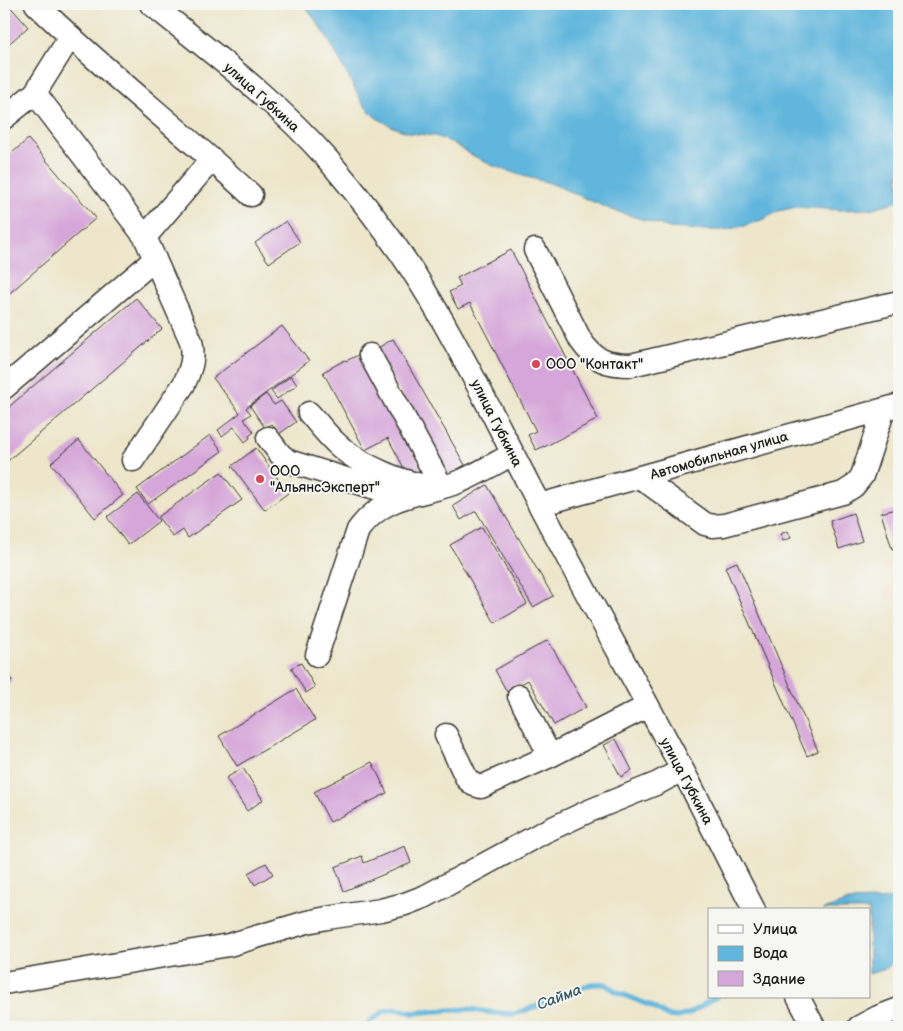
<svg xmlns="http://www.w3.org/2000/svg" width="903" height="1031" font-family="'Balsamiq Sans',sans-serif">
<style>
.water{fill:#60b6dd;stroke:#3e697c}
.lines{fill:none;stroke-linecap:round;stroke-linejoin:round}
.stream{stroke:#60b6dd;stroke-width:5.5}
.building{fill:#d5a6d9}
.minor-casing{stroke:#3b3a36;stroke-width:25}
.minor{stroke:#fff;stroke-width:22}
.poi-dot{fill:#d1495b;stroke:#f6f6f2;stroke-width:2}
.labels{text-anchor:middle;stroke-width:4;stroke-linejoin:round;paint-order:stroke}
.street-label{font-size:14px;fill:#1c1c1c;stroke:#f6f6f2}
.poi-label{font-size:14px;fill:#1c1c1c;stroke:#f6f6f2;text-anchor:start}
.water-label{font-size:15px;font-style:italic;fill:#375a69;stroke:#f6f6f2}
</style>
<rect width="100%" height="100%" fill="#f6f6f2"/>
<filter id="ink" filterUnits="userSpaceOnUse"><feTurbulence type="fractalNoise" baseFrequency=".02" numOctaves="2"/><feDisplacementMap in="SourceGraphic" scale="10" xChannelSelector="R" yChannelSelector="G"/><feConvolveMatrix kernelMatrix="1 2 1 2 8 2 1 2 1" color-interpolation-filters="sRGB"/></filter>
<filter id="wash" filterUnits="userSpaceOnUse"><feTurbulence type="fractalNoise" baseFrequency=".0096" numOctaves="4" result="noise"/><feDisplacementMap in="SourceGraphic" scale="20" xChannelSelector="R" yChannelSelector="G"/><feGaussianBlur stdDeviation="1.12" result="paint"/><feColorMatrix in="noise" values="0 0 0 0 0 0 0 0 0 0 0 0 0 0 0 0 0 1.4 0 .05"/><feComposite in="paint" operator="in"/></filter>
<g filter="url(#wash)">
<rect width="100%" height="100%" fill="#ede6cb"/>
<path class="water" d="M304 4H899V201L869 209 841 210 796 207 779 211 764 219 744 226 724 230H701L670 228 612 210 550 183 523 176 491 165 470 154 451 142 435 136 410 133 393 127 375 117 363 104 327 37Z
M899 899V957L883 970 869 974V910H823L849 901Z"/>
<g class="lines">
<path class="stream" d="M367 1027 369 1022 384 1011 396 1009 414 1013 434 1011 468 1009 494 1013 514 1014 543 1004 591 984H605L617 992 651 1006 667 1016 679 1017 690 1013 716 997"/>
</g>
<g id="blocks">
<path class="building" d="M4 4H8L28 27 4 48Z
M28 139 96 218 4 298V160Z
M286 221 300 242 269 263 255 243Z
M511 250 598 419 544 447V446L536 450 528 435 536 431 470 303 458 309 449 292 461 286 457 278Z
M136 298 162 329 4 464V411Z
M282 326 309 361 246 408 251 414 244 419 254 432 249 436 250 438 245 442 234 427 222 436 218 430 240 413 213 378Z
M393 339 465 465 447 475 376 349Z
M360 354 424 472H406L388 438 365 450 323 372 345 360 346 361Z
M291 376 297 385 277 399 271 391Z
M266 394 274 405 281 401 296 422 279 434 272 424 265 428 250 406Z
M210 435 222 451 148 504 137 489Z
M79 440 123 495 95 518 51 463Z
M256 448 288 493 265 510 232 466Z
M221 472 242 500 188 538 183 530 173 537 158 517Z
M487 485 553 596 533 607 476 511 461 520 453 506Z
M138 494 159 521 128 545 107 517Z
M899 508V547L892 549 881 513Z
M853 513 862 541 839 549 830 521Z
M482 527 527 604 495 623 450 545Z
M788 531 791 538 783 541 780 534Z
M737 562 818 751 807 756 725 567Z
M548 640 586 707 554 725 528 680 507 692 495 670Z
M301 663 315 687 306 693 291 668Z
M4 670 12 680 4 687Z
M296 689 315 720 237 766 219 736Z
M616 739 632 770 621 777 604 745Z
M372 762 387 793 330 822 314 792Z
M243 768 263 800 247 811 226 778Z
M405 846 411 863 344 891 335 867 362 856 364 863Z
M266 863 273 874 255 885 248 873Z"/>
</g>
</g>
<g filter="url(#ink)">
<use href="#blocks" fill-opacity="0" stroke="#3b3a36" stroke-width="1"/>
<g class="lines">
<defs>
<path id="minor" d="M36 4C104 71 180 129 251 195
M151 4C212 53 277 101 329 161 366 204 401 250 430 299 470 366 503 436 539 504 585 592 634 679 681 767 706 814 729 862 754 910
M35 93 145 237 191 341C195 357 191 369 184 384L133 460
M4 118 35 93 70 37
M145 237 212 159
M535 250 581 341C595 361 607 365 631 365L899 302
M370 355 442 487
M4 388 155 259
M309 413C318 423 327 435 338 445 358 464 405 485 433 486
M268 438 280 454 288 461 388 492 408 495
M640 477 705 524 713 526 724 525 843 493 854 486 862 476 884 409
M539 505 899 405
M317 655 358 530C387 491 422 497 461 481 479 473 496 463 513 454
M519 696 550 756
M446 735 467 779 474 785 481 787 550 756 648 706
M4 983 229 945 307 922 327 918 381 910 405 904 426 896 544 832 589 811 658 783 682 770
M798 997 814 1027
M859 1027 878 1017 899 1009"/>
</defs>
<use href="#minor" class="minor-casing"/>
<use href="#minor" class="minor"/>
</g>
</g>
<g class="poi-dot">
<circle cx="536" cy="364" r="5"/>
<circle cx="260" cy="479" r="5"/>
</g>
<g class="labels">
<g class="street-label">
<text transform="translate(262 97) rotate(42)" y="5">улица Губкина</text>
<text transform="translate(497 423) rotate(63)" y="5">улица Губкина</text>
<text transform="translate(719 455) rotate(-16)" y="5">Автомобильная улица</text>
<text transform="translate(687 781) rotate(62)" y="5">улица Губкина</text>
</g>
<g class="poi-label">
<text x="546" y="369">ООО "Контакт"</text>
<text x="270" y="476">ООО<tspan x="270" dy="16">"АльянсЭксперт"</tspan></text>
</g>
<g class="water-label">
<text transform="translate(559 997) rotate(-21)" y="5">Сайма</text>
</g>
</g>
<rect width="903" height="1031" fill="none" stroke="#f6f6f2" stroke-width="20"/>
<rect x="708" y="908" width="162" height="90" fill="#f6f6f2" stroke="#9f9f9c"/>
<rect x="718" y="925" width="25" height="8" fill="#ffffff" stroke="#9f9f9c"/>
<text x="753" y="934" font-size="15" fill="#1c1c1c">Улица</text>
<rect x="718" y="946" width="25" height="15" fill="#60b6dd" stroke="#9f9f9c"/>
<text x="753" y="958" font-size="15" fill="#1c1c1c">Вода</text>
<rect x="718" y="971" width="25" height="15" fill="#d5a6d9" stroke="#9f9f9c"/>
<text x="753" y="984" font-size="15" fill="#1c1c1c">Здание</text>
</svg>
